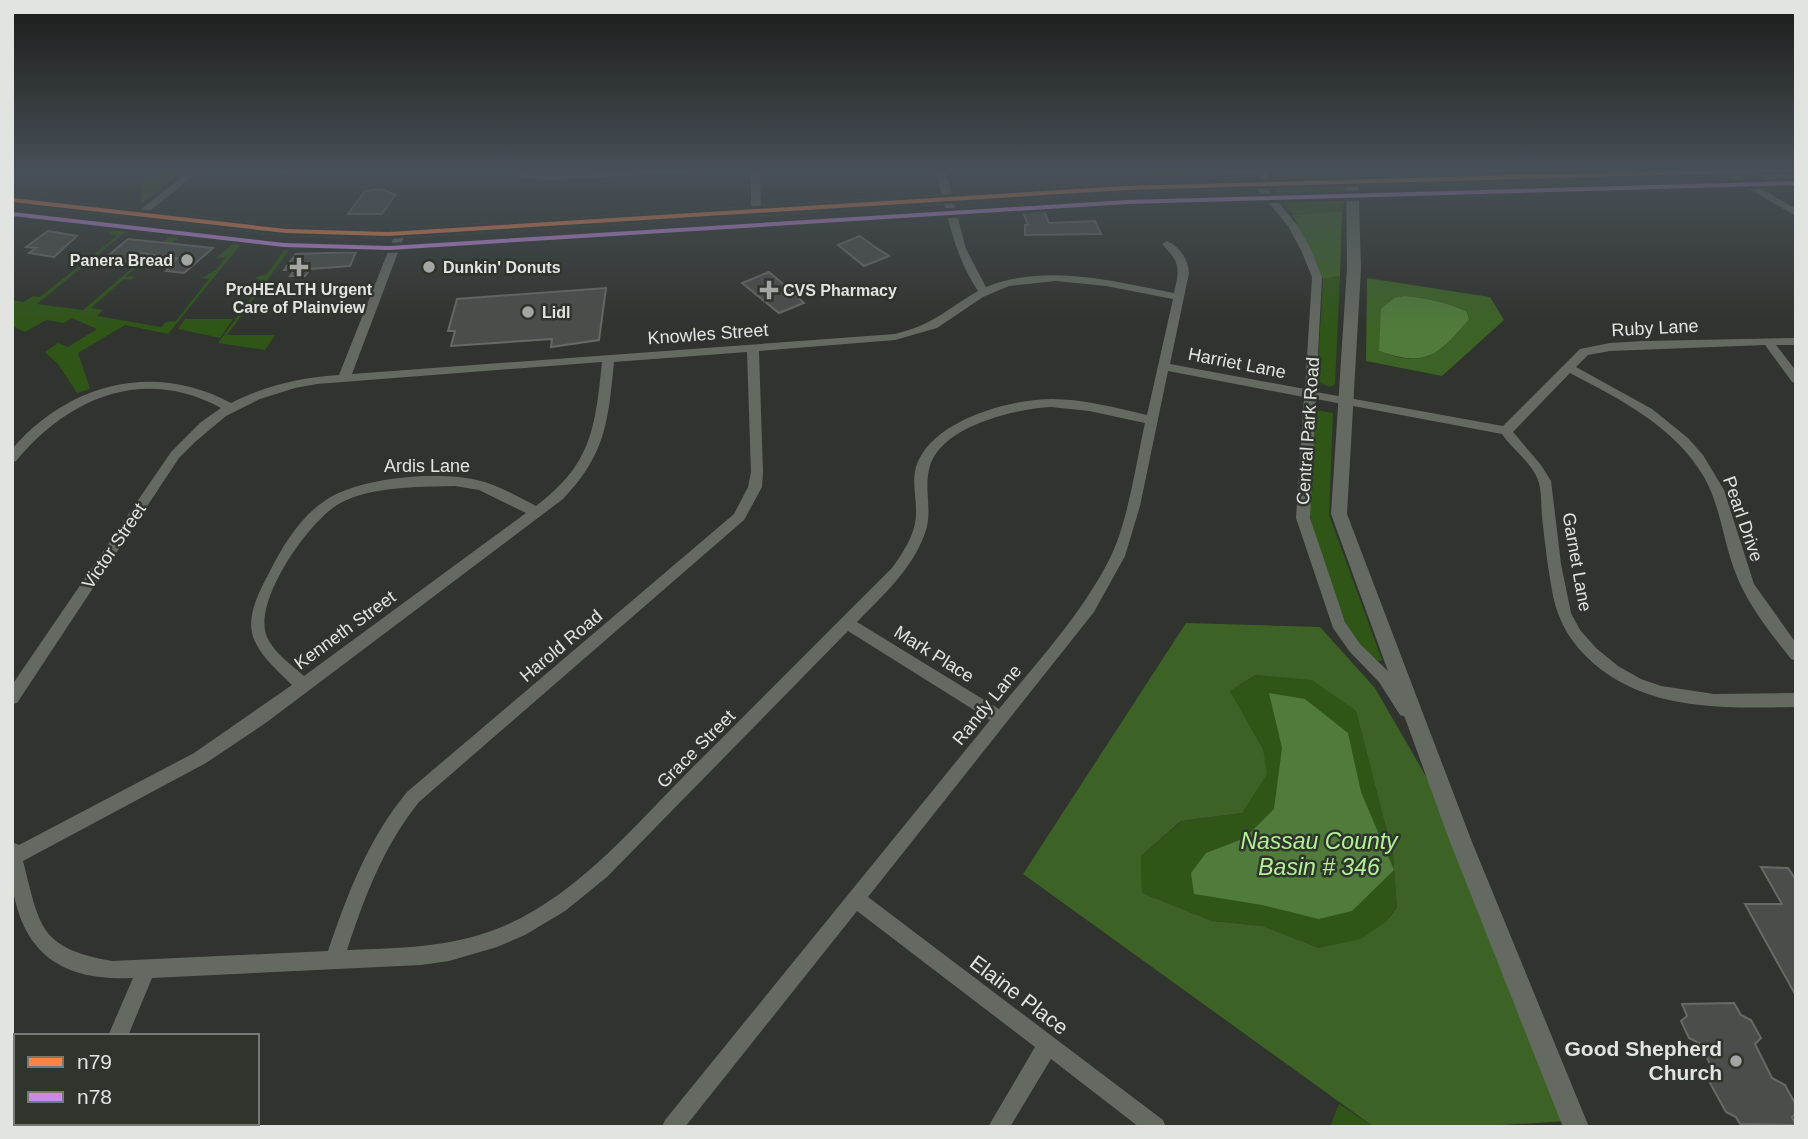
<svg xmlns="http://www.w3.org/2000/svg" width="1808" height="1139" font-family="Helvetica,sans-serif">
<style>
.green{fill:#2f5617}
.forest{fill:#3c6325;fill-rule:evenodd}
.water{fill:#507b3a}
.building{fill:#4a4d49;stroke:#676966;stroke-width:2}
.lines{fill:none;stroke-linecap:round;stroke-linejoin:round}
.minor{fill:#646a61;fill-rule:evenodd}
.tertiary{fill:#646a61;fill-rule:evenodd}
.primary{fill:#636a60;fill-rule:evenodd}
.motorway{fill:#697165;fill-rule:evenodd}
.bus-1-casing{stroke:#2f342d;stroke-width:6}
.bus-2-casing{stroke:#2f342d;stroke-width:6}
.bus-1{fill:#f8844c;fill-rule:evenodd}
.bus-2{fill:#ca8be6;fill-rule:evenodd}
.poi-dot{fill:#a3a6a2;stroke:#2f342d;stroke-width:2.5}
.labels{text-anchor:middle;stroke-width:5;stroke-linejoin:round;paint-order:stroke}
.far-poi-label{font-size:16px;font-weight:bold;fill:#e1e4e0;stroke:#2f342d;text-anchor:start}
.street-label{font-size:18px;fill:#e1e4e0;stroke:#2f342d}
.near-street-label{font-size:21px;fill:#e1e4e0;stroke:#2f342d}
.near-poi-label{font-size:21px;font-weight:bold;fill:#e1e4e0;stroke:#2f342d;text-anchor:end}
.near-water-label{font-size:23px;font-style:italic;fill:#b1f392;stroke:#2f342d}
</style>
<rect width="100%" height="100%" fill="#30332e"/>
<path class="green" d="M154 169H187L141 204 142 184Z
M1150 169H1257L1258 174 1154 176Z
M1349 184 1342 211 1293 215 1270 185Z
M122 227H136L124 233 37 304 83 310 176 231 186 232 170 245 156 250 125 277 135 276 131 280 124 279 91 308 103 310 97 316 161 327 166 322 176 321 209 279 202 278 217 269 226 257 215 259 240 237 246 238 168 334 125 325 78 353 90 389 77 393 58 364 45 352 58 343 68 347 97 329 72 318 64 323 46 320 25 332 12 326V300L24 302 33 296 40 297 117 236 108 233Z
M265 240 292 243 290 249 227 335H275L265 350 218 343 257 290 248 289 261 280 254 278 267 274 287 246H279L280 243 264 242Z
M1340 276 1335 384 1330 387 1317 382 1323 279Z
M185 319H233L220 338 178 329Z
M1316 410 1333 413 1329 515 1382 660 1379 661C1370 656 1362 648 1355 639 1343 623 1311 533 1310 513 1309 479 1314 444 1316 410Z
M1255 675 1312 679 1356 711 1393 855 1397 906 1387 921 1361 940 1319 948 1262 926 1212 921 1142 893 1141 856 1182 821 1242 813 1263 749 1230 691Z
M1339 1104 1374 1127H1330Z"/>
<path class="forest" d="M1342 211 1340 276 1323 279 1293 215Z
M1367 278 1490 297 1504 320 1442 376 1366 361ZM1405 296C1426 298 1447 302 1467 312L1469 318C1441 355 1425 369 1379 351Z
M1186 623 1320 627 1375 688 1439 799 1569 1121 1468 1127H1374L1023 874ZM1255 675 1312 680 1356 711 1393 855 1397 907 1387 921 1361 939 1319 948 1262 926 1212 921 1142 893 1141 856 1181 821 1242 813 1267 774 1263 749 1230 691Z"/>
<path class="water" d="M1405 296C1426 298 1447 302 1467 312L1469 319C1439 355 1427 368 1379 351L1381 309 1394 298Z
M1269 693 1305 699 1348 733 1361 792 1394 870 1352 911 1319 919 1262 905 1194 894 1191 873 1206 853 1245 838 1274 809 1282 748Z"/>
<path class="building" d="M382 189 395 195 382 214H348L365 191Z
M1044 211 1049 223 1095 221 1101 234 1025 235V225H1028L1023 212Z
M48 231 77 236 54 257 29 253 36 248 26 247Z
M860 236 875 247 889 256 864 266 838 245Z
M128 239 185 245 213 248 184 273 166 271 177 258 141 253 131 262 104 259Z
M356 252 350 266 310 269 305 276H290L294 270H284L296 254Z
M769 272 790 290 804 303 779 313 742 283Z
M606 288 599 340 551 347 552 339 451 346 455 331H448L457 299Z
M1761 867 1788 868 1796 880V996L1745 904H1782Z
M1734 1003 1741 1015 1751 1020 1761 1038 1755 1044 1772 1078 1785 1085 1796 1105V1114L1792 1117 1796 1125 1740 1124 1736 1117 1726 1112 1710 1083 1716 1078 1701 1044 1689 1038 1681 1021 1687 1016 1682 1004Z"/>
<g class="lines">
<path class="minor" d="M192 169H202L141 218H135V214Z
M278 169H287L290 172 282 174Z
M498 169C514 168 531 174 547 174 600 175 654 165 707 169L702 172 547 180 524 178Z
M751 169H760L761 213 756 216 751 213Z
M935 169H945L966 249 986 287C1048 263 1111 281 1174 293 1180 267 1180 263 1162 244L1167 241C1180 247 1188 259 1189 273L1170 364 1305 389 1312 277 1301 250 1288 226 1252 183 1257 180 1262 183 1256 169H1265L1272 183 1264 185 1298 226 1311 250 1322 277 1316 392 1503 426 1580 349 1610 343 1643 341 1796 338V345H1776L1796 371V383L1792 382 1765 345 1610 351 1588 355 1576 367 1652 409 1688 438 1703 455 1724 490 1754 584 1796 643V661L1791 659C1769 631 1746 603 1734 569 1723 539 1720 505 1704 477 1675 427 1620 399 1570 373L1513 432 1541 465 1551 481 1561 564 1571 613 1580 630 1596 648 1618 666 1641 679 1661 686 1714 694 1796 693V707C1725 708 1650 712 1593 663 1572 644 1559 624 1553 596 1548 570 1545 544 1542 517 1541 506 1542 491 1538 480 1532 463 1512 449 1502 434L1316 399 1310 518 1345 622 1360 644 1389 672 1414 710 1412 715 1406 717 1400 715 1379 682 1350 652 1333 628 1296 518 1304 397 1168 371 1140 506 1125 556 1094 612 868 897 1163 1120 1166 1127H1139L1051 1059 1010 1127H988L1035 1047 857 911 685 1127H662L665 1120 990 720 848 631 607 877 565 911 525 935 497 947 449 961 421 965 152 978 128 1036H108L133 978C67 981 25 958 13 890 10 875 12 858 12 842L19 845 194 753 292 685C246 642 239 628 270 571 284 544 300 517 326 500 360 477 437 471 477 480 498 485 517 496 536 506 592 464 595 428 602 362L317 384 295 388 260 399 226 416 195 442 179 458 17 703 12 704V685L171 452 201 422 221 408C144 366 69 397 16 461L12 462V449C68 384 153 361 231 403 264 386 302 377 339 375L395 234 400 231 405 234 352 374 895 334C935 324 945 310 978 291 953 254 947 211 935 169ZM1056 281 1106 286 1173 299 1147 415C1116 408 1084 399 1052 399 1009 399 930 421 916 467 912 481 916 496 916 510 917 532 904 551 892 568 824 636 757 703 689 771 632 828 576 897 499 928 450 948 398 948 347 950 365 896 383 847 419 802L744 520 762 487 763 472 759 351 895 340 937 328 983 297 1009 286ZM747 352 751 472 748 487 734 514 407 792C368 839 348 893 328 951L112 961C39 948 40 927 23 861L206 763 267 722 563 499C606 454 608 422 614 362ZM1051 407 1089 411 1145 423C1136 463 1128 522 1110 558 1082 614 1038 661 999 709L857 622C883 595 912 570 925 533 933 512 924 491 929 470 937 427 1014 409 1051 407ZM415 487 455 486 479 490 526 513 304 676C292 665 274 653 267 637 252 602 308 523 337 505 361 491 388 489 415 487Z
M1721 169H1727L1796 209V216L1721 173Z
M70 1123H91L90 1127H69Z"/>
<path class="tertiary" d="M1346 169H1358L1361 268 1347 514 1472 842 1589 1127H1563L1450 842 1331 514 1347 268Z"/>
<path class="primary" d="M1651 169H1796V174L1126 193 388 239 286 236 12 205V195L286 226 388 229 1126 183Z"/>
<path class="motorway" d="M1749 169H1770L1796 177V188L1751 174Z"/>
<defs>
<path id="bus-1" d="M1737 169H1796V171L1126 190 388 236 286 233 12 202V198L286 229 388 232 1126 186Z"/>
<path id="bus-2" d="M1796 181V185L1127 204 389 250 284 247 12 216V212L284 243 389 246 1127 200Z"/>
</defs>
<use href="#bus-1" class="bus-1-casing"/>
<use href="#bus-2" class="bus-2-casing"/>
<use href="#bus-1" class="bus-1"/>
<use href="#bus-2" class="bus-2"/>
</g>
<linearGradient id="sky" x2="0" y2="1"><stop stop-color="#1a1c19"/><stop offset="0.52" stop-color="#485057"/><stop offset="1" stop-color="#485057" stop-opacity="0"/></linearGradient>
<rect width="1808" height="328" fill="url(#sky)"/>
<g class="poi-dot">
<circle cx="187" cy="260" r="7"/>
<path d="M295.5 256.5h7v7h7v7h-7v7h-7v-7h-7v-7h7z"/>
<circle cx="429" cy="267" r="7"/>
<path d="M765.5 279.5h7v7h7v7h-7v7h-7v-7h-7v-7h7z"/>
<circle cx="528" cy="312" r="7"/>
<circle cx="1736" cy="1061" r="7"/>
</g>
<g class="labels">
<g class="far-poi-label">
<text x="173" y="266" text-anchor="end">Panera Bread</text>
<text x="443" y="273">Dunkin' Donuts</text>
<text x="299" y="295" text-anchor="middle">ProHEALTH Urgent<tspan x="299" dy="18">Care of Plainview</tspan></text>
<text x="783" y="296">CVS Pharmacy</text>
<text x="542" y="318">Lidl</text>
</g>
<g class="street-label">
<text transform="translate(1655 328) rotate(-3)" y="6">Ruby Lane</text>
<text transform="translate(708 334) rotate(-4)" y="6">Knowles Street</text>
<text transform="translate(1237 363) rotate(11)" y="6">Harriet Lane</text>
<text transform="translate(1308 431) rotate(-86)" y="6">Central Park Road</text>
<text x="427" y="472">Ardis Lane</text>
<text transform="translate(1743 519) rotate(71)" y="6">Pearl Drive</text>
<text transform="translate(114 546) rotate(-56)" y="6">Victor Street</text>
<text transform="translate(1577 562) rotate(80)" y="6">Garnet Lane</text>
<text transform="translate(345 630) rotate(-36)" y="6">Kenneth Street</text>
<text transform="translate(561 646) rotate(-40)" y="6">Harold Road</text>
<text transform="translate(934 654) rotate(32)" y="6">Mark Place</text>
<text transform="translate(987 705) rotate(-51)" y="6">Randy Lane</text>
<text transform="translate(696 749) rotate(-45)" y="6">Grace Street</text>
</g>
<g class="near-street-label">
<text transform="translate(1019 995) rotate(37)" y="7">Elaine Place</text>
</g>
<g class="near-poi-label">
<text x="1722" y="1056">Good Shepherd<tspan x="1722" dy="24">Church</tspan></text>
</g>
<g class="near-water-label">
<text x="1319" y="849">Nassau County<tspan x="1319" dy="26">Basin # 346</tspan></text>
</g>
</g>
<rect width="1808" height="1139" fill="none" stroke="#e1e4e0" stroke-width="28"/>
<rect x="14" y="1034" width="245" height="91" fill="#2f342d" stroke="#767a75" stroke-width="2"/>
<rect x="28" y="1057" width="35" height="10" fill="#f8844c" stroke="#767a75" stroke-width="2"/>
<text x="77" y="1069" font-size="21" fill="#e1e4e0">n79</text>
<rect x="28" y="1092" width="35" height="10" fill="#ca8be6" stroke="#767a75" stroke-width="2"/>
<text x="77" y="1104" font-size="21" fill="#e1e4e0">n78</text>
</svg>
